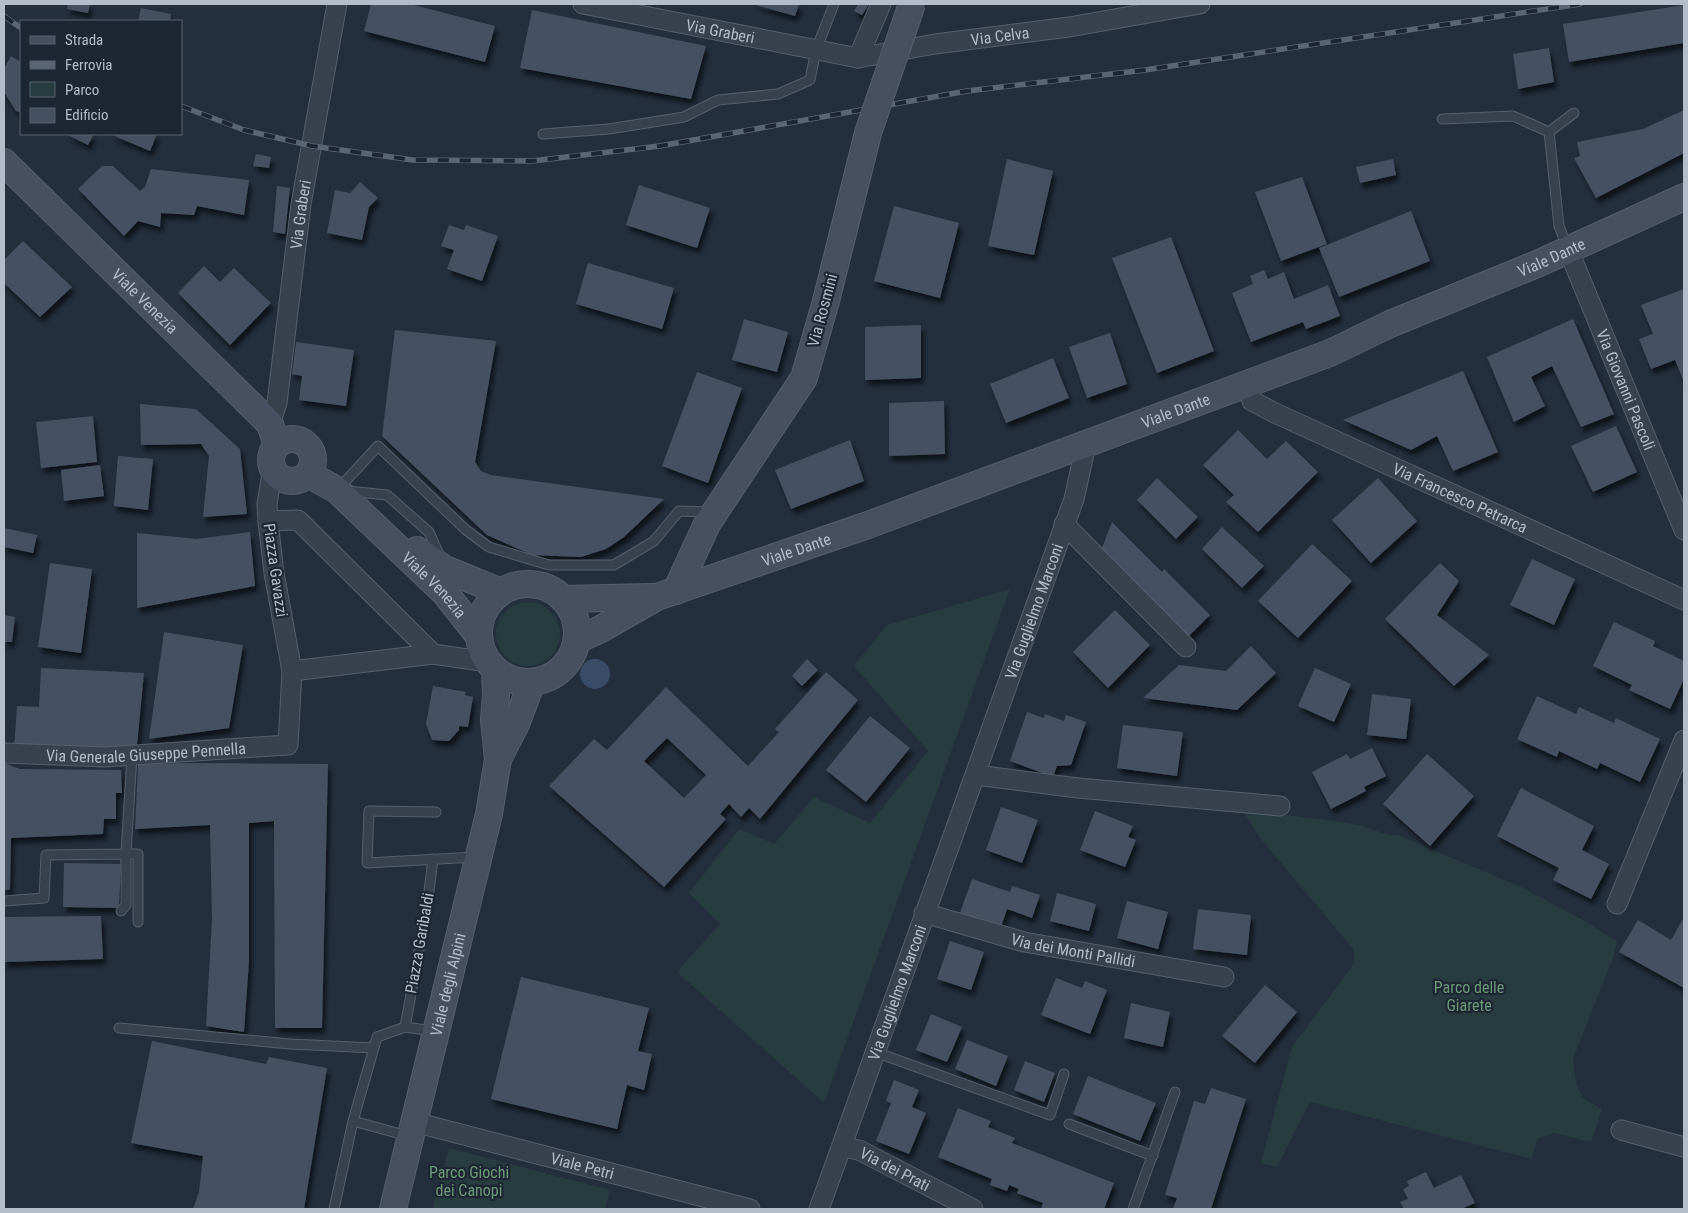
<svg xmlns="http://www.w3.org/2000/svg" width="1688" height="1213" font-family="'Roboto Condensed',sans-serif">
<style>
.green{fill:#263c3f}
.water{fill:#394c67}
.building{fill:#455162;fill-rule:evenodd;filter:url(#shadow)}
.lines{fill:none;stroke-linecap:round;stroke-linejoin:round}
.lane-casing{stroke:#565f6c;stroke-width:11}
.street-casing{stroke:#565f6c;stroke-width:21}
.secondary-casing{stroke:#565f6c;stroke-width:28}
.lane{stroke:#38414e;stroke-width:9}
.street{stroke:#38414e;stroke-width:19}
.secondary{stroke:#465061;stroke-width:26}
.rail-casing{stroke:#5a6575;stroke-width:5.5}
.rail{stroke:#1d2633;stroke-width:4;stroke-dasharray:11;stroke-linecap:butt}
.secondary-bridge-casing{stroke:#565f6c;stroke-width:28;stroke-linecap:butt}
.secondary-bridge{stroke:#465061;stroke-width:26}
.labels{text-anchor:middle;stroke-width:4.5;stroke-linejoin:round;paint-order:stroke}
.street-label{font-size:16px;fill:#b4bcc9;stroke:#1d2633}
.park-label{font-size:16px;fill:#6b9a76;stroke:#1d2633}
</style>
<defs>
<filter id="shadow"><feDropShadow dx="3" dy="5.5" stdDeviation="2.5" flood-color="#0009"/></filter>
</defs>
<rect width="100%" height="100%" fill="#242f3e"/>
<path class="green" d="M1010 589 824 1103 677 972 720 924 689 893 739 829 774 844 814 797 870 823 928 751 854 666 887 625Z
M496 634a32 32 0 1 1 64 0a32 32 0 1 1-64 0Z
M1243 811C1281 814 1317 818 1354 824 1371 827 1380 835 1398 835L1521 887 1581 919 1617 941 1613 958 1573 1059 1576 1084 1583 1098 1602 1109 1591 1142 1554 1133 1537 1139 1532 1159 1310 1102 1277 1167 1261 1163 1292 1047 1354 964V950L1261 839Z
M449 1148 610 1190 605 1209H432Z"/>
<path class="water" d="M580 674a15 15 0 1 1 30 0a15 15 0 1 1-30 0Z"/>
<path class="building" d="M68 4H90L88 13 67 9Z
M371 4H410L495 26 485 62 364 31Z
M752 4H799L795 16Z
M858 4H869L862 15 854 11Z
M1684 5V43L1569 62 1563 24Z
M141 8 171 14 170 21H138Z
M532 10 706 46 691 99 520 68Z
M1549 48 1554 82 1518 89 1513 54Z
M11 56 21 62V113L16 111 4 92V69Z
M1684 110V153L1596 198 1574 158 1580 156 1577 142 1643 129Z
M66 134H94L88 145Z
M110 134H157L150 151Z
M256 154 271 157 269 168 253 166Z
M1007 159 1053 171 1034 255 988 246Z
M1393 159 1396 175 1360 183 1356 167Z
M102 166H113L140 191 145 187 151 169 249 180 244 215 197 206 194 215 161 213 160 227 138 221 124 236 78 189Z
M1302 177 1327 244 1281 261 1255 192Z
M360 182 378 198 369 207 362 240 327 233 335 190 350 193Z
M639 185 710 208 697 248 626 225Z
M277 186 290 188 285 234 273 232Z
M894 206 959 223 940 298 874 281Z
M1411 211 1430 261 1339 297 1319 248Z
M449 225 464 230 466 225 498 236 482 281 447 269 454 250 441 246Z
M1171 237 1214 351 1157 373 1112 258Z
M23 241 72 287 40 317 4 283V260Z
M588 263 674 288 662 329 576 304Z
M204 266 220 282 234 268 271 303 230 345 178 293Z
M1264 270 1268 279 1284 272 1294 299 1328 285 1340 316 1306 329 1303 322 1251 342 1232 293 1253 284 1250 276Z
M1684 289V382L1675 360 1651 369 1639 339 1653 334 1641 305Z
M744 319 788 332 777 372 732 360Z
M1573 319 1614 414 1581 427 1552 366 1531 377 1545 406 1514 422 1487 357Z
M921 325V378L865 380V327Z
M395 330 496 341 475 462 481 471 491 475 664 499 624 537 606 549 581 557 532 555 487 535 382 436Z
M1110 333 1127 384 1087 398 1069 347Z
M296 342 354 350 346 406 299 400 302 376 292 374Z
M1053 358 1069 398 1006 423 990 384Z
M1463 371 1498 452 1453 471 1437 436 1411 450 1343 420Z
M697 372 742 388 708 483 662 466Z
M944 401 945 454 889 456V403Z
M140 404 196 409 240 449 247 514 203 517 209 456 201 444 141 445Z
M93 416 97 462 41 468 36 422Z
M1616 426 1637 472 1593 492 1571 446Z
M1238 430 1267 459 1286 441 1318 472 1258 532 1226 502 1234 495 1203 465Z
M850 440 864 481 791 509 775 470Z
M118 456 153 459 148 510 114 506Z
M100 465 104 496 64 501 61 470Z
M1157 478 1198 517 1176 539 1137 500Z
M1378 478 1417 521 1371 563 1332 520Z
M1112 522 1162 572 1164 569 1210 615 1185 640 1100 553Z
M1222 527 1264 566 1242 588 1202 549Z
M4 528 37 535 33 553 4 547Z
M250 532 255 586 137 608V533L197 539Z
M1312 544 1352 581 1298 638 1258 601Z
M1532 559 1575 579 1554 625 1510 605Z
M50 563 92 569 81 653 38 647Z
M1440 563 1459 581 1437 615 1489 655 1454 686 1385 619Z
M1115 610 1150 645 1108 688 1073 652Z
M4 615 15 617 12 642H4Z
M1614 622 1655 641 1653 646 1684 661V679L1670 709 1629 690 1632 685 1593 666Z
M164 632 243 645 229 728 149 739Z
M1251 646 1276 673 1237 710 1143 698 1179 665 1226 671Z
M807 659 818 670 802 686 792 676Z
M41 668 144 673 137 745 107 748 14 749 17 706 39 707Z
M1315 668 1351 684 1334 722 1298 706Z
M826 672 858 700 760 819 749 808 741 817 729 804 720 814 726 819 664 887 549 786 594 739 607 750 666 687 748 766 779 732 775 729ZM667 738 706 775 684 798 644 761Z
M433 686 466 692 465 695 473 697 468 727 459 726V730L449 741 432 740 426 724Z
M1372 694 1411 699 1406 739 1367 735Z
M1537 696 1576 714 1579 707 1614 723 1616 718 1660 739 1640 782 1600 763 1597 769 1559 751 1557 757 1517 739Z
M1027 712 1044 718 1045 714 1064 721 1066 715 1086 722 1071 765 1057 766 1053 777 1010 761Z
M870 716 910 748 866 802 826 770Z
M1123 725 1183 732 1177 776 1117 768Z
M1372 748 1386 776 1364 787 1366 791 1331 809 1312 772 1347 754 1350 759Z
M1427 754 1474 796 1430 846 1383 804Z
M4 763 20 769 121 770 122 793H116V819H104L103 834 11 838 10 890H4Z
M188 763 328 764 322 1028H275L274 821 249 823V961L244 1032 206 1026 212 919 210 825 135 829 138 764Z
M1521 788 1594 826 1582 850 1609 864 1591 899 1553 880 1559 868 1497 836Z
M1001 807 1038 820 1022 863 986 850Z
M1095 811 1133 826 1128 837 1136 840 1125 867 1080 850Z
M64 863 121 864 119 908 63 907Z
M972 879 1010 892 1012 886 1040 895 1032 918 1007 909 1001 927 960 913Z
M1057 893 1096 904 1089 931 1050 921Z
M1127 901 1168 912 1158 949 1117 938Z
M1198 909 1251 915 1247 955 1193 949Z
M101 916 103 959 4 962V917Z
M1684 917V988L1619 952 1638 920 1671 940Z
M950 941 984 952 971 990 937 979Z
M521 977 649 1008 638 1051 652 1054 644 1090 627 1085 617 1129 491 1099Z
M1056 978 1082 988 1085 981 1107 990 1090 1034 1041 1015Z
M1265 985 1297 1012 1255 1063 1222 1036Z
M1131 1003 1170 1012 1163 1047 1124 1038Z
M931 1014 962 1027 947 1062 916 1050Z
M967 1040 1008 1056 996 1086 955 1069Z
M152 1041 266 1064 269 1057 327 1068 304 1209H193L199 1192 203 1156 131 1143Z
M1025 1061 1055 1073 1044 1102 1014 1090Z
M1088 1076 1156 1103 1140 1141 1073 1114Z
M894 1080 919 1090 912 1107 926 1113 909 1154 876 1141 891 1103 886 1101Z
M1211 1088 1246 1099 1211 1209H1173L1177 1198 1165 1195 1194 1101 1205 1104Z
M958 1108 991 1121 988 1127 1015 1138 1012 1143 1114 1183 1104 1209H1041L1043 1203 1017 1193 1019 1189 1009 1185 1007 1191 990 1185 992 1179 938 1157Z
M1426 1172 1434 1188 1461 1175 1475 1203 1461 1209H1404L1400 1202 1408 1199 1403 1189 1409 1186 1407 1181Z"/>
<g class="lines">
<defs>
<path id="lane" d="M1442 119 1513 116 1549 132
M543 134 609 129 684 117 718 100 778 94 810 80 816 50 834 4
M1567 247 1559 226 1549 132 1574 113
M339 488 378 446 466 530 489 547 549 565H614L654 541 679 511 709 512
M348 491 387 495 429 532 440 557
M436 812 369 811 367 863 476 857
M433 859 427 907 405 1027 434 1031
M4 901 44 898 46 855 126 854 132 755
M121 911 126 905V854H138V922
M119 1028 290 1044 374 1048
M875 1052 1050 1115 1064 1074
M353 1121 408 1136
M1069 1124 1153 1156
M334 1209 353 1121 377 1037 405 1027
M1133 1209 1175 1092"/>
<g id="street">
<path id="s1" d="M583 4 858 58 935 44 1069 27 1200 4"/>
<path d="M858 58 881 4"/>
<path id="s2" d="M1568 249 1684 530"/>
<path id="s3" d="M1248 385 1252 401 1275 413 1684 600"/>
<path id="s4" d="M270 424 277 403 301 204 337 4"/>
<path d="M268 521 298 520 433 654"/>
<path d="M1064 524 1186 647"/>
<path d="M292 671 433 654 488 662"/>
<path id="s5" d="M4 753 104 757 288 745 292 671 274 573 268 521 267 504 273 468"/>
<path d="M976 775 1078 788 1280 806"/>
<path d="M1617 904 1684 740"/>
<path id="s6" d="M924 913 1024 942 1224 977"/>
<path id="s7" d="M414 1122 750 1209"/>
<path d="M1621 1130 1684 1147"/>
<path id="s8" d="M842 1147 859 1150 973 1209"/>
<path id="s9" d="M819 1209 1074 499 1086 445"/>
</g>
<g id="secondary">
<path id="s10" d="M4 162 270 424 277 445"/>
<circle cx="292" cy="460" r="21"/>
<path id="s11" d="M308 474 337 490 364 516 445 593 479 636"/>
<path d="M417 550 445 569 501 592"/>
<circle cx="528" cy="633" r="49"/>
<path d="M676 591 707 524 804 378 826 301"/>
<path d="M563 599 653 597"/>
<path id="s12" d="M577 640 599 630 657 597 868 525 1330 353 1390 324 1537 264 1684 197"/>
<path d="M498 759 516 724 532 682"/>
<path id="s13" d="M393 1209 489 814 498 759 494 720 496 695 495 669"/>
</g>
</defs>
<use href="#lane" class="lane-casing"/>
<use href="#street" class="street-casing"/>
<use href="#secondary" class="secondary-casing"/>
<use href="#lane" class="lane"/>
<use href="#street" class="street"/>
<use href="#secondary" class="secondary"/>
<defs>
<path id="rail" d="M4 16 21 28
M181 106 244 130 312 146 413 160 532 161 660 146 967 91 1145 70 1580 4"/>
</defs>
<use href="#rail" class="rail-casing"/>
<use href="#rail" class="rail"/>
<defs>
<path id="secondary-bridge" d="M826 301 868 133 912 4"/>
</defs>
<use href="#secondary-bridge" class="secondary-bridge-casing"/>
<use href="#secondary-bridge" class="secondary-bridge"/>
</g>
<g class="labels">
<g class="street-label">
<text dy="6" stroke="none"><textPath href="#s1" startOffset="140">Via Graberi</textPath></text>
<text dy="6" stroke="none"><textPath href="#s1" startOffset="424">Via Celva</textPath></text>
<text dy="6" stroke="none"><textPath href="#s4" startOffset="212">Via Graberi</textPath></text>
<text dy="6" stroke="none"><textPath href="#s12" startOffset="1048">Viale Dante</textPath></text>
<text dy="6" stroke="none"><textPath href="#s10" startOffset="198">Viale Venezia</textPath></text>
<text transform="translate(822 310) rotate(-75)" y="6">Via Rosmini</text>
<text dy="6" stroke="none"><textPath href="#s2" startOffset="152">Via Giovanni Pascoli</textPath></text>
<text dy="6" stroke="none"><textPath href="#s12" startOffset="642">Viale Dante</textPath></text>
<text dy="6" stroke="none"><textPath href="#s3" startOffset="246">Via Francesco Petrarca</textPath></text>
<text dy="6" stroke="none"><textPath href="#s12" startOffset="238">Viale Dante</textPath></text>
<text transform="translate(276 570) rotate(82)" y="6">Piazza Gavazzi</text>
<text dy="6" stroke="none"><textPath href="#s11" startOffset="169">Viale Venezia</textPath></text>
<text dy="6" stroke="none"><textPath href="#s9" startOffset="635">Via Guglielmo Marconi</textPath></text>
<text dy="6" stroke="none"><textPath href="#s5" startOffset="142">Via Generale Giuseppe Pennella</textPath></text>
<text transform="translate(419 943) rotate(-80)" y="6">Piazza Garibaldi</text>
<text dy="6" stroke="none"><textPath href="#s6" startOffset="154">Via dei Monti Pallidi</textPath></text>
<text dy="6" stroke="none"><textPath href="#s13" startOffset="231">Viale degli Alpini</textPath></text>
<text dy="6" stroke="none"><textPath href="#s9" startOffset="230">Via Guglielmo Marconi</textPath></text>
<text dy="6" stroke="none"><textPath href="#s7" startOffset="174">Viale Petri</textPath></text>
<text dy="6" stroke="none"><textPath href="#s8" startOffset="58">Via dei Prati</textPath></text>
</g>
<g class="park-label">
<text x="1469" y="993">Parco delle<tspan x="1469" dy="18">Giarete</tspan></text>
<text x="469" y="1178">Parco Giochi<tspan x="469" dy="18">dei Canopi</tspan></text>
</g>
</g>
<rect width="1688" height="1213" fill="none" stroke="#b4bcc9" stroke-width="10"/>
<rect x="20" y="20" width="162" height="115" fill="#1d2633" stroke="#59626f"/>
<rect x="30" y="36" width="25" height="8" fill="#465061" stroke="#59626f"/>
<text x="65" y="45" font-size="15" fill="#b4bcc9">Strada</text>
<rect x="30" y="61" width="25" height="8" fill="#5a6575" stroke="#59626f"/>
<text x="65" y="70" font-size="15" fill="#b4bcc9">Ferrovia</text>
<rect x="30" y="82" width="25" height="15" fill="#263c3f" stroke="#59626f"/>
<text x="65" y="95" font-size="15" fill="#b4bcc9">Parco</text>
<rect x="30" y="108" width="25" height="15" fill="#455162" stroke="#59626f"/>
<text x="65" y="120" font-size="15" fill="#b4bcc9">Edificio</text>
</svg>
